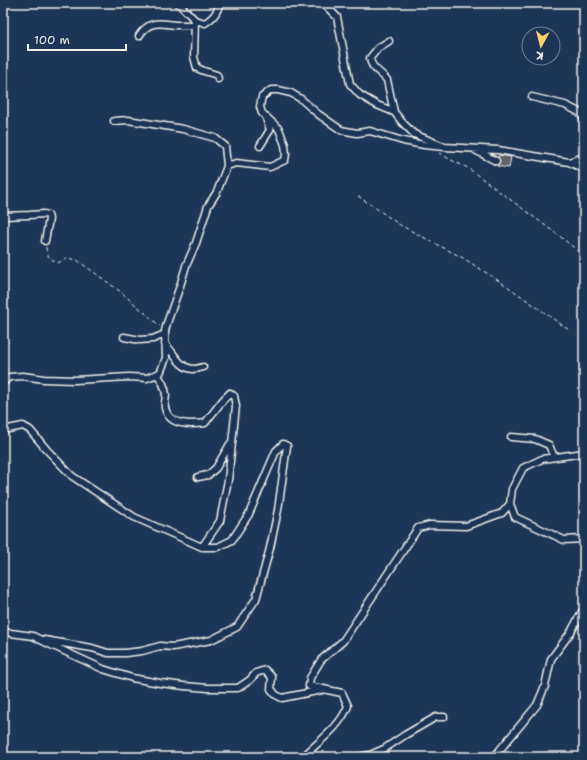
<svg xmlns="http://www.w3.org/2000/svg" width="587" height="760" font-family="'Shantell Sans',sans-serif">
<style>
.building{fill:#5e6369;stroke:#f4f1e8}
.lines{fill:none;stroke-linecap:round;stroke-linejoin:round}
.minor-casing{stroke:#f4f1e8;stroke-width:9}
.path{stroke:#f4f1e8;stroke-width:1;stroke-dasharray:4 3;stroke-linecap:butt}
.minor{stroke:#1d3557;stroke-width:6}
</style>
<rect width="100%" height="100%" fill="#1d3557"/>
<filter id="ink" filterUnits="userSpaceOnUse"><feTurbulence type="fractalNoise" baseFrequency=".025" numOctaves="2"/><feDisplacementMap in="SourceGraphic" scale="8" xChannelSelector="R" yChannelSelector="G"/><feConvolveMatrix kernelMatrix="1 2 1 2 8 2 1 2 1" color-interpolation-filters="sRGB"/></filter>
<g filter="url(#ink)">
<path class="building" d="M499 155 511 157 509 168 497 166 500 161 498 157Z"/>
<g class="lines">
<defs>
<path id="minor" d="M178 3 195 20 205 23C214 17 217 13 220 3
M321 3 327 7 337 17 350 84 360 95 377 105 394 112 402 122 414 134 445 147 498 150 569 162 584 169
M195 20 194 57 197 68 204 71 217 75 218 79
M139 36C149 20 159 23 175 25 182 25 188 25 195 25
M389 41 378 48 370 58C371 69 381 72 387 80L394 112
M532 97 565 105 579 112 584 119
M114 121 128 120 183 129 215 138 225 146 227 166
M260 146 270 130 266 118
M475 150 496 161
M569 162 584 157
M3 216 29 215 44 214 48 215 49 219 45 241
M124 337 140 340 153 339 165 334
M165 344C174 352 179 368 193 369 196 369 200 368 203 367
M157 374C162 381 165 386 166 395 166 399 164 404 165 408 169 426 191 425 205 423L223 400 230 393 234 396 236 406 228 480 220 521 202 547
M3 383 9 377 23 376 44 379 75 380 129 377 147 378 160 373 166 358 165 331 167 323 180 286 186 266 196 243 208 206 217 192 227 166 236 163 270 167 285 160 286 154 285 145 279 129 262 113 260 107 261 101 262 97 271 90H278L291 93 301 99 318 114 341 130 357 133 370 131 403 141 424 145 445 147
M3 430 23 426 30 430 47 450 72 476 134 517 202 547H218L232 540 249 514 276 451 283 444 287 446 278 510 270 548 256 599 237 627 211 640 173 647 160 646 142 651 125 653H108L92 648 38 639
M511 437 535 439 549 445 554 457
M584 453 542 459 523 468 512 489 510 504 515 517 564 540 584 539
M198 477 208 475 216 468 230 444
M3 632 33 636 51 645 103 669 132 678 160 683 184 686 208 688H238L250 680 256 673 265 670 272 677 271 689 276 695 282 698 322 690
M303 757C319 741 340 727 348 706L342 693 309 686 310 678 321 660 343 641 418 528 430 525 466 526 502 513 510 504
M358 757 370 755 384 749 405 735 436 717H444
M494 757 537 705 545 686 551 659 571 632 584 608"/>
</defs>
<use href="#minor" class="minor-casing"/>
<path class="path" d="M439 153 451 160 468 168 562 238 584 256
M358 196 380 211 400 225 463 258 507 286 569 330
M46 247C47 257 49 258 58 263L67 258 77 260 121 292 160 326"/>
<use href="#minor" class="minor"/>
</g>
</g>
<rect width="587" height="760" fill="none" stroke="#1d3557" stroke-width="16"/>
<rect x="8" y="8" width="571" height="744" fill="none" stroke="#f4f1e8" stroke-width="1.5" filter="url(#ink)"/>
<g transform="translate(541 46) rotate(187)"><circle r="19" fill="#1d3557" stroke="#738091"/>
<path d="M0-3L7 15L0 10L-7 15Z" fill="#ffd166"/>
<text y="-6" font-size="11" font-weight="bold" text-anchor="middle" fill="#f4f1e8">K</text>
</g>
<path d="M28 44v6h98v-6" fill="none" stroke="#f4f1e8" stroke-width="2"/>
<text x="34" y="44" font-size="12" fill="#f4f1e8" stroke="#1d3557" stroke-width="3" paint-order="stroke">100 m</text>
</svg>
